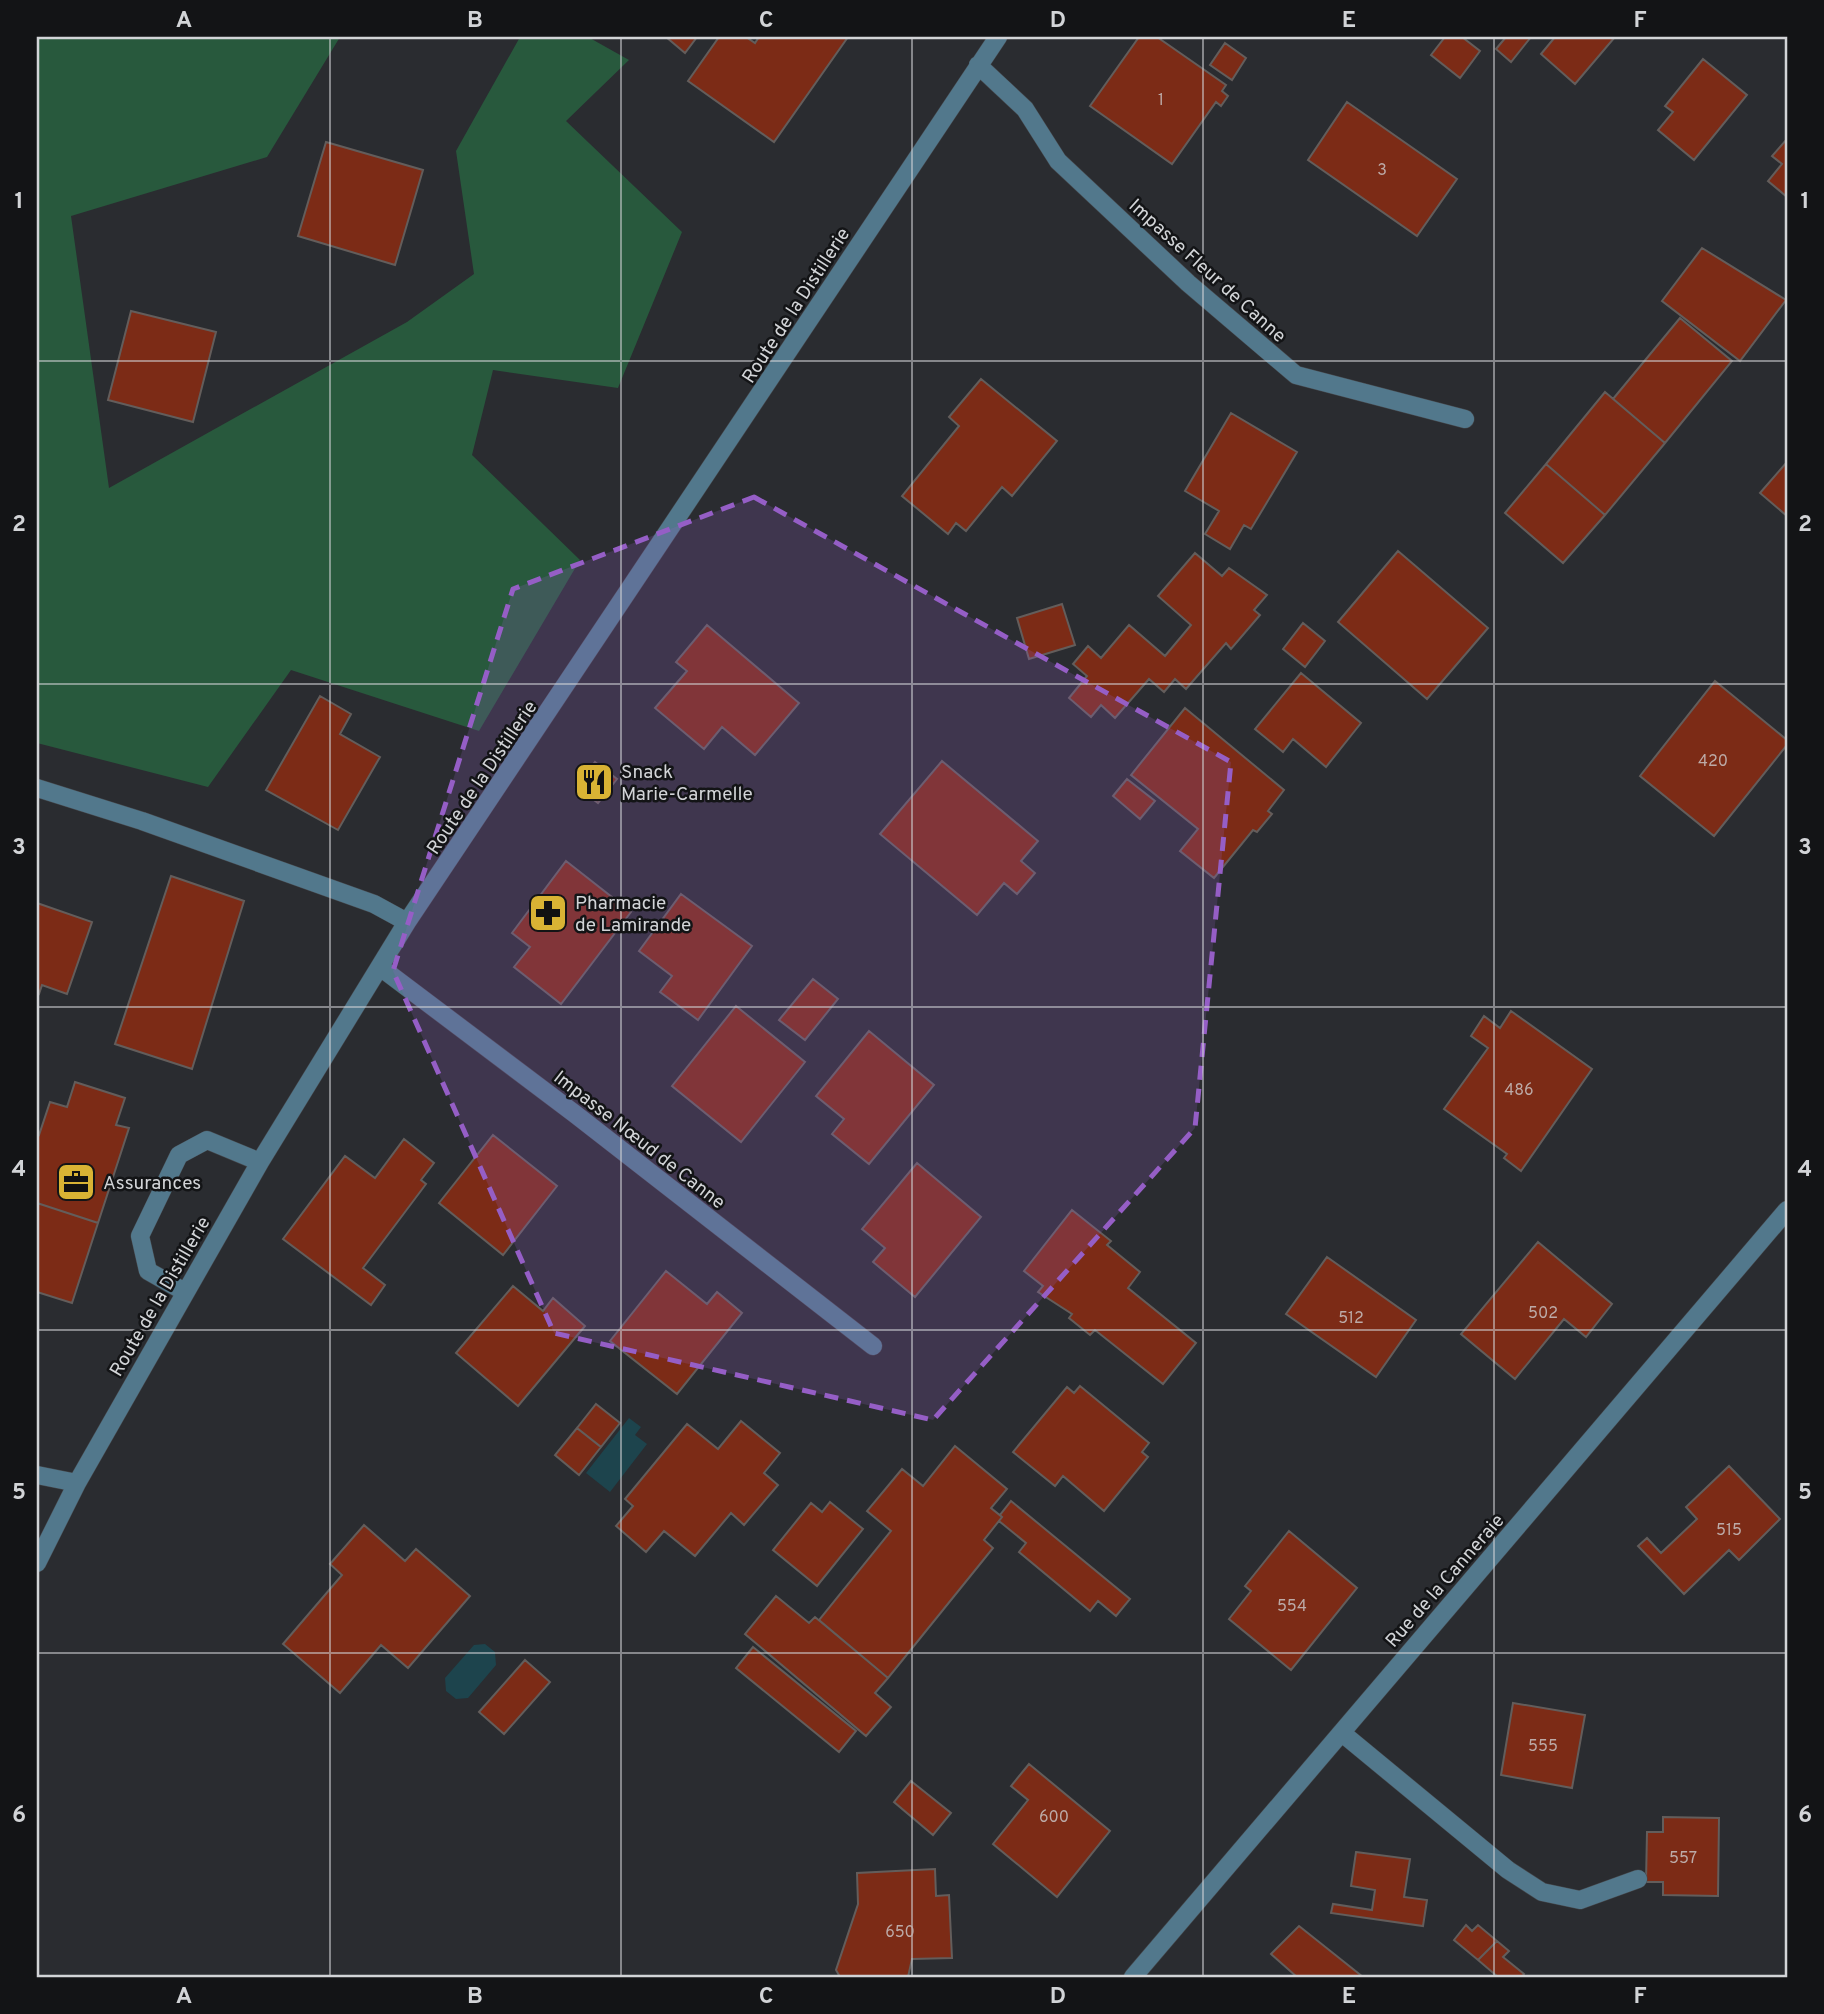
<svg xmlns="http://www.w3.org/2000/svg" width="1824" height="2014" font-family="Overpass,sans-serif">
<style>
.green{fill:#28593d}
.water{fill:#1d444d}
.building{fill:#7c2b16;stroke:#635d5b;stroke-width:2}
.lines{fill:none;stroke-linecap:round;stroke-linejoin:round}
.minor-casing{stroke:#45474b;stroke-width:19}
.minor{stroke:#52788c;stroke-width:18}
.marked{fill:#955ec6;fill-opacity:0.2;stroke:#955ec6;stroke-width:5;stroke-dasharray:14 9;stroke-linejoin:round}
.grid{fill:none;stroke:#d2d4d7;stroke-width:2;stroke-opacity:0.55}
.labels{text-anchor:middle;stroke-width:5;stroke-linejoin:round;paint-order:stroke}
.number-label{font-size:16px;fill:#bcaaa7}
.street-label{font-size:19px;fill:#d2d4d7;stroke:#131416}
.poi-label{font-size:19px;fill:#d2d4d7;stroke:#131416;text-anchor:start}
.neatline{fill:none;stroke:#d2d4d7;stroke-width:2.5}
.grid-label{font-size:23px;text-anchor:middle;font-weight:bold;fill:#d2d4d7}
</style>
<rect width="100%" height="100%" fill="#2a2c30"/>
<path class="green" d="M37 37H340L267 157 71 216 109 488 407 322 474 274 456 151 520 37H588L629 60 566 121 682 232 618 388 493 370 472 455 580 560 479 731 291 670 208 787 37 743Z"/>
<path class="water" d="M629 1418 641 1427 635 1435 647 1444 610 1492 586 1473Z
M485 1644 495 1652 496 1665 468 1698 456 1699 446 1691 445 1678 474 1645Z"/>
<path class="building" d="M666 37H697L685 53Z
M719 37H746L755 43 759 37H848L774 142 688 81Z
M1139 37H1157L1226 85 1222 91 1228 96 1221 106 1216 102 1172 164 1090 106Z
M1445 37H1462L1480 51 1460 78 1431 55Z
M1506 37H1531L1511 62 1496 49Z
M1555 37H1615L1575 84 1541 54Z
M1225 43 1246 58 1232 80 1210 65Z
M1703 59 1747 95 1694 160 1658 130 1673 112 1665 106Z
M1347 102 1457 179 1417 236 1308 160Z
M1787 139V197L1768 181 1782 164 1772 156Z
M326 142 423 170 395 265 298 236Z
M1702 248 1786 300 1740 361 1662 301Z
M131 311 216 332 193 422 108 400Z
M1680 318 1732 361 1665 443 1613 399Z
M981 379 1057 441 1012 496 1002 487 966 531 956 523 948 534 902 496 959 426 949 417Z
M1605 392 1665 443 1605 515 1546 464Z
M1231 413 1297 452 1251 529 1244 525 1230 549 1205 534 1219 511 1185 491Z
M1787 462V516L1760 493Z
M1546 464 1605 515 1563 563 1505 513Z
M1398 551 1488 628 1427 699 1338 622Z
M1195 553 1222 576 1229 568 1267 595 1254 610 1260 615 1231 649 1226 643 1186 689 1175 679 1164 692 1149 679 1115 718 1101 705 1091 717 1069 698 1087 676 1073 664 1088 646 1101 658 1129 625 1165 656 1191 625 1158 596Z
M1062 604 1075 645 1029 659 1017 618Z
M1303 623 1325 641 1305 667 1283 649Z
M707 625 799 703 755 755 722 727 704 749 655 708 687 671 676 662Z
M1301 673 1361 723 1326 767 1293 739 1283 752 1255 729Z
M1715 681 1787 740V745L1714 836 1640 776Z
M320 696 351 714 340 734 380 757 338 830 266 790Z
M1185 708 1284 790 1268 811 1272 814 1257 832 1253 830 1214 878 1180 851 1198 829 1131 775Z
M942 761 1038 841 1021 861 1035 873 1017 894 1004 883 977 915 880 834Z
M595 762 617 779 598 803 576 786Z
M1127 779 1155 801 1140 819 1113 796Z
M566 861 631 912 561 1004 514 967 530 947 512 933Z
M171 876 244 901 192 1069 115 1044Z
M681 894 752 946 698 1020 660 992 672 976 639 951Z
M37 903 92 922 67 994 42 985 39 994 37 993Z
M813 979 838 999 805 1040 779 1020Z
M736 1006 805 1062 741 1142 672 1086Z
M1511 1011 1592 1069 1521 1171 1504 1158 1507 1154 1444 1109 1488 1048 1471 1036 1484 1016 1500 1028Z
M869 1031 934 1085 869 1164 832 1134 844 1119 816 1096Z
M75 1082 125 1098 116 1125 129 1128 98 1223 37 1203V1134L39 1135 50 1102 67 1107Z
M493 1135 557 1186 503 1255 439 1203Z
M404 1139 434 1163 421 1180 426 1184 363 1268 385 1285 371 1305 283 1239 345 1156 375 1178Z
M917 1163 981 1217 915 1297 873 1262 885 1248 862 1229Z
M37 1203 98 1223 72 1303 37 1292Z
M1072 1210 1111 1241 1107 1245 1140 1272 1128 1288 1196 1343 1163 1384 1095 1330 1090 1335 1069 1318 1072 1314 1038 1292 1043 1286 1024 1271Z
M1538 1242 1612 1304 1586 1337 1564 1319 1515 1379 1461 1334Z
M1327 1257 1416 1320 1376 1377 1286 1314Z
M666 1271 707 1304 717 1292 742 1313 677 1394 610 1341Z
M513 1286 543 1311 553 1298 585 1326 518 1406 456 1353Z
M1080 1386 1149 1443 1142 1452 1148 1457 1104 1511 1063 1476 1055 1486 1013 1452 1067 1387 1074 1393Z
M596 1404 620 1423 601 1447 577 1428Z
M741 1421 780 1453 764 1473 778 1485 744 1525 731 1513 695 1556 664 1531 646 1552 616 1526 633 1506 625 1499 687 1424 718 1449Z
M577 1428 601 1447 579 1475 555 1455Z
M955 1446 1007 1489 991 1508 1002 1517 984 1540 993 1548 888 1678 819 1620 891 1531 867 1511 902 1469 923 1486Z
M1729 1466 1780 1519 1739 1560 1729 1550 1684 1594 1638 1546 1647 1538 1661 1553 1697 1519 1686 1507Z
M1011 1501 1130 1599 1116 1616 1098 1601 1090 1611 1019 1552 1026 1543 999 1521 1002 1517 1000 1515Z
M830 1502 863 1529 817 1586 773 1550 811 1503 822 1512Z
M364 1525 405 1561 416 1549 470 1596 408 1668 381 1645 340 1693 283 1644 342 1575 330 1564Z
M1289 1531 1357 1588 1291 1670 1229 1619 1251 1591 1245 1586Z
M776 1596 809 1623 815 1617 888 1678 875 1693 891 1707 866 1736 745 1634Z
M753 1647 856 1731 839 1752 736 1668Z
M525 1660 550 1682 504 1734 479 1712Z
M1513 1703 1585 1715 1572 1788 1501 1775Z
M1029 1764 1110 1831 1057 1897 993 1844 1028 1800 1011 1786Z
M911 1781 951 1813 933 1835 894 1802Z
M1663 1817 1719 1818 1718 1896 1663 1895V1882H1646L1647 1832H1663Z
M1356 1852 1410 1859 1404 1897 1427 1900 1423 1926 1331 1913 1333 1904 1372 1910 1375 1890 1351 1886Z
M935 1869 936 1896 949 1895 952 1958 912 1959 908 1977H840L836 1970 858 1904 857 1873Z
M1466 1925 1472 1931 1478 1925 1497 1941 1478 1960 1454 1940Z
M1299 1926 1363 1977H1297L1271 1954Z
M1497 1941 1509 1951 1503 1957 1524 1974 1522 1977H1498L1478 1960Z"/>
<g class="lines">
<defs>
<path id="minor" d="M978 65 1025 109 1058 161 1188 283 1296 375 1465 419
M37 788 142 821 374 904 407 922
M380 967 575 1114 873 1346
M185 1292 148 1271 140 1236 179 1155 207 1140 260 1162
M37 1475 77 1483
M37 1563 77 1483 260 1162 407 922 998 37
M1342 1733 1508 1870 1542 1892 1580 1900 1638 1879
M1133 1977 1787 1210"/>
</defs>
<use href="#minor" class="minor-casing"/>
<use href="#minor" class="minor"/>
</g>
<path class="marked" d="M754 497 1231 762 1195 1128 933 1420 554 1333 393 971 513 589Z"/>
<path class="grid" d="M330 37V1977M621 37V1977M912 37V1977M1203 37V1977M1494 37V1977M37 361H1787M37 684H1787M37 1007H1787M37 1330H1787M37 1653H1787"/>
<defs>
<symbol id="restaurant-square" viewBox="-11 -11 22 22"><rect x="-9" y="-9" width="18" height="18" rx="4" fill="#d9b334" stroke="#131416"/><path d="M-5-6h1v4h1v-4h1v4h1v-4h1v5L-1.5 .5V6h-2V.5L-5-1ZM5-6V6H3V1.5H1.5Q1.5-4 5-6Z" fill="#111"/></symbol>
<symbol id="pharmacy-square" viewBox="-11 -11 22 22"><rect x="-9" y="-9" width="18" height="18" rx="4" fill="#d9b334" stroke="#131416"/><path d="M-2-6h4v4h4v4h-4v4h-4v-4h-4v-4h4Z" fill="#111"/></symbol>
<symbol id="office-square" viewBox="-11 -11 22 22"><rect x="-9" y="-9" width="18" height="18" rx="4" fill="#d9b334" stroke="#131416"/><path d="M-6-3h4V-5.5h4V-3h4V5H-6ZM-1-4.5V-3h2v-1.5ZM-6 0V1H6V0Z" fill="#111"/></symbol>
</defs>
<g fill-rule="evenodd">
<use href="#restaurant-square" x="572" y="760" width="44" height="44"/>
<use href="#pharmacy-square" x="526" y="891" width="44" height="44"/>
<use href="#office-square" x="54" y="1160" width="44" height="44"/>
</g>
<g class="labels">
<g class="number-label">
<text x="1161" y="105">1</text>
<text x="1382" y="175">3</text>
<text x="1713" y="766">420</text>
<text x="1519" y="1095">486</text>
<text x="1543" y="1318">502</text>
<text x="1351" y="1323">512</text>
<text x="1729" y="1535">515</text>
<text x="1292" y="1611">554</text>
<text x="1543" y="1751">555</text>
<text x="1054" y="1822">600</text>
<text x="1683" y="1863">557</text>
<text x="900" y="1937">650</text>
</g>
<g class="street-label">
<text transform="translate(1208 270) rotate(42)" y="7">Impasse Fleur de Canne</text>
<text transform="translate(795 305) rotate(-57)" y="7">Route de la Distillerie</text>
<text transform="translate(481 777) rotate(-56)" y="7">Route de la Distillerie</text>
<text transform="translate(640 1139) rotate(38)" y="7">Impasse Nœud de Canne</text>
<text transform="translate(159 1296) rotate(-60)" y="7">Route de la Distillerie</text>
<text transform="translate(1444 1580) rotate(-49)" y="7">Rue de la Canneraie</text>
</g>
<g class="poi-label">
<text x="621" y="778">Snack<tspan x="621" dy="22">Marie-Carmelle</tspan></text>
<text x="575" y="909">Pharmacie<tspan x="575" dy="22">de Lamirande</tspan></text>
<text x="103" y="1189">Assurances</text>
</g>
</g>
<rect width="1824" height="2014" fill="none" stroke="#131416" stroke-width="77"/>
<rect x="38" y="38" width="1748" height="1938" class="neatline"/>
<g class="grid-label">
<text x="184" y="27">A</text>
<text x="475" y="27">B</text>
<text x="766" y="27">C</text>
<text x="1058" y="27">D</text>
<text x="1349" y="27">E</text>
<text x="1640" y="27">F</text>
<text x="19" y="208">1</text>
<text x="1805" y="208">1</text>
<text x="19" y="531">2</text>
<text x="1805" y="531">2</text>
<text x="19" y="854">3</text>
<text x="1805" y="854">3</text>
<text x="19" y="1176">4</text>
<text x="1805" y="1176">4</text>
<text x="19" y="1499">5</text>
<text x="1805" y="1499">5</text>
<text x="19" y="1822">6</text>
<text x="1805" y="1822">6</text>
<text x="184" y="2003">A</text>
<text x="475" y="2003">B</text>
<text x="766" y="2003">C</text>
<text x="1058" y="2003">D</text>
<text x="1349" y="2003">E</text>
<text x="1640" y="2003">F</text>
</g>
</svg>
